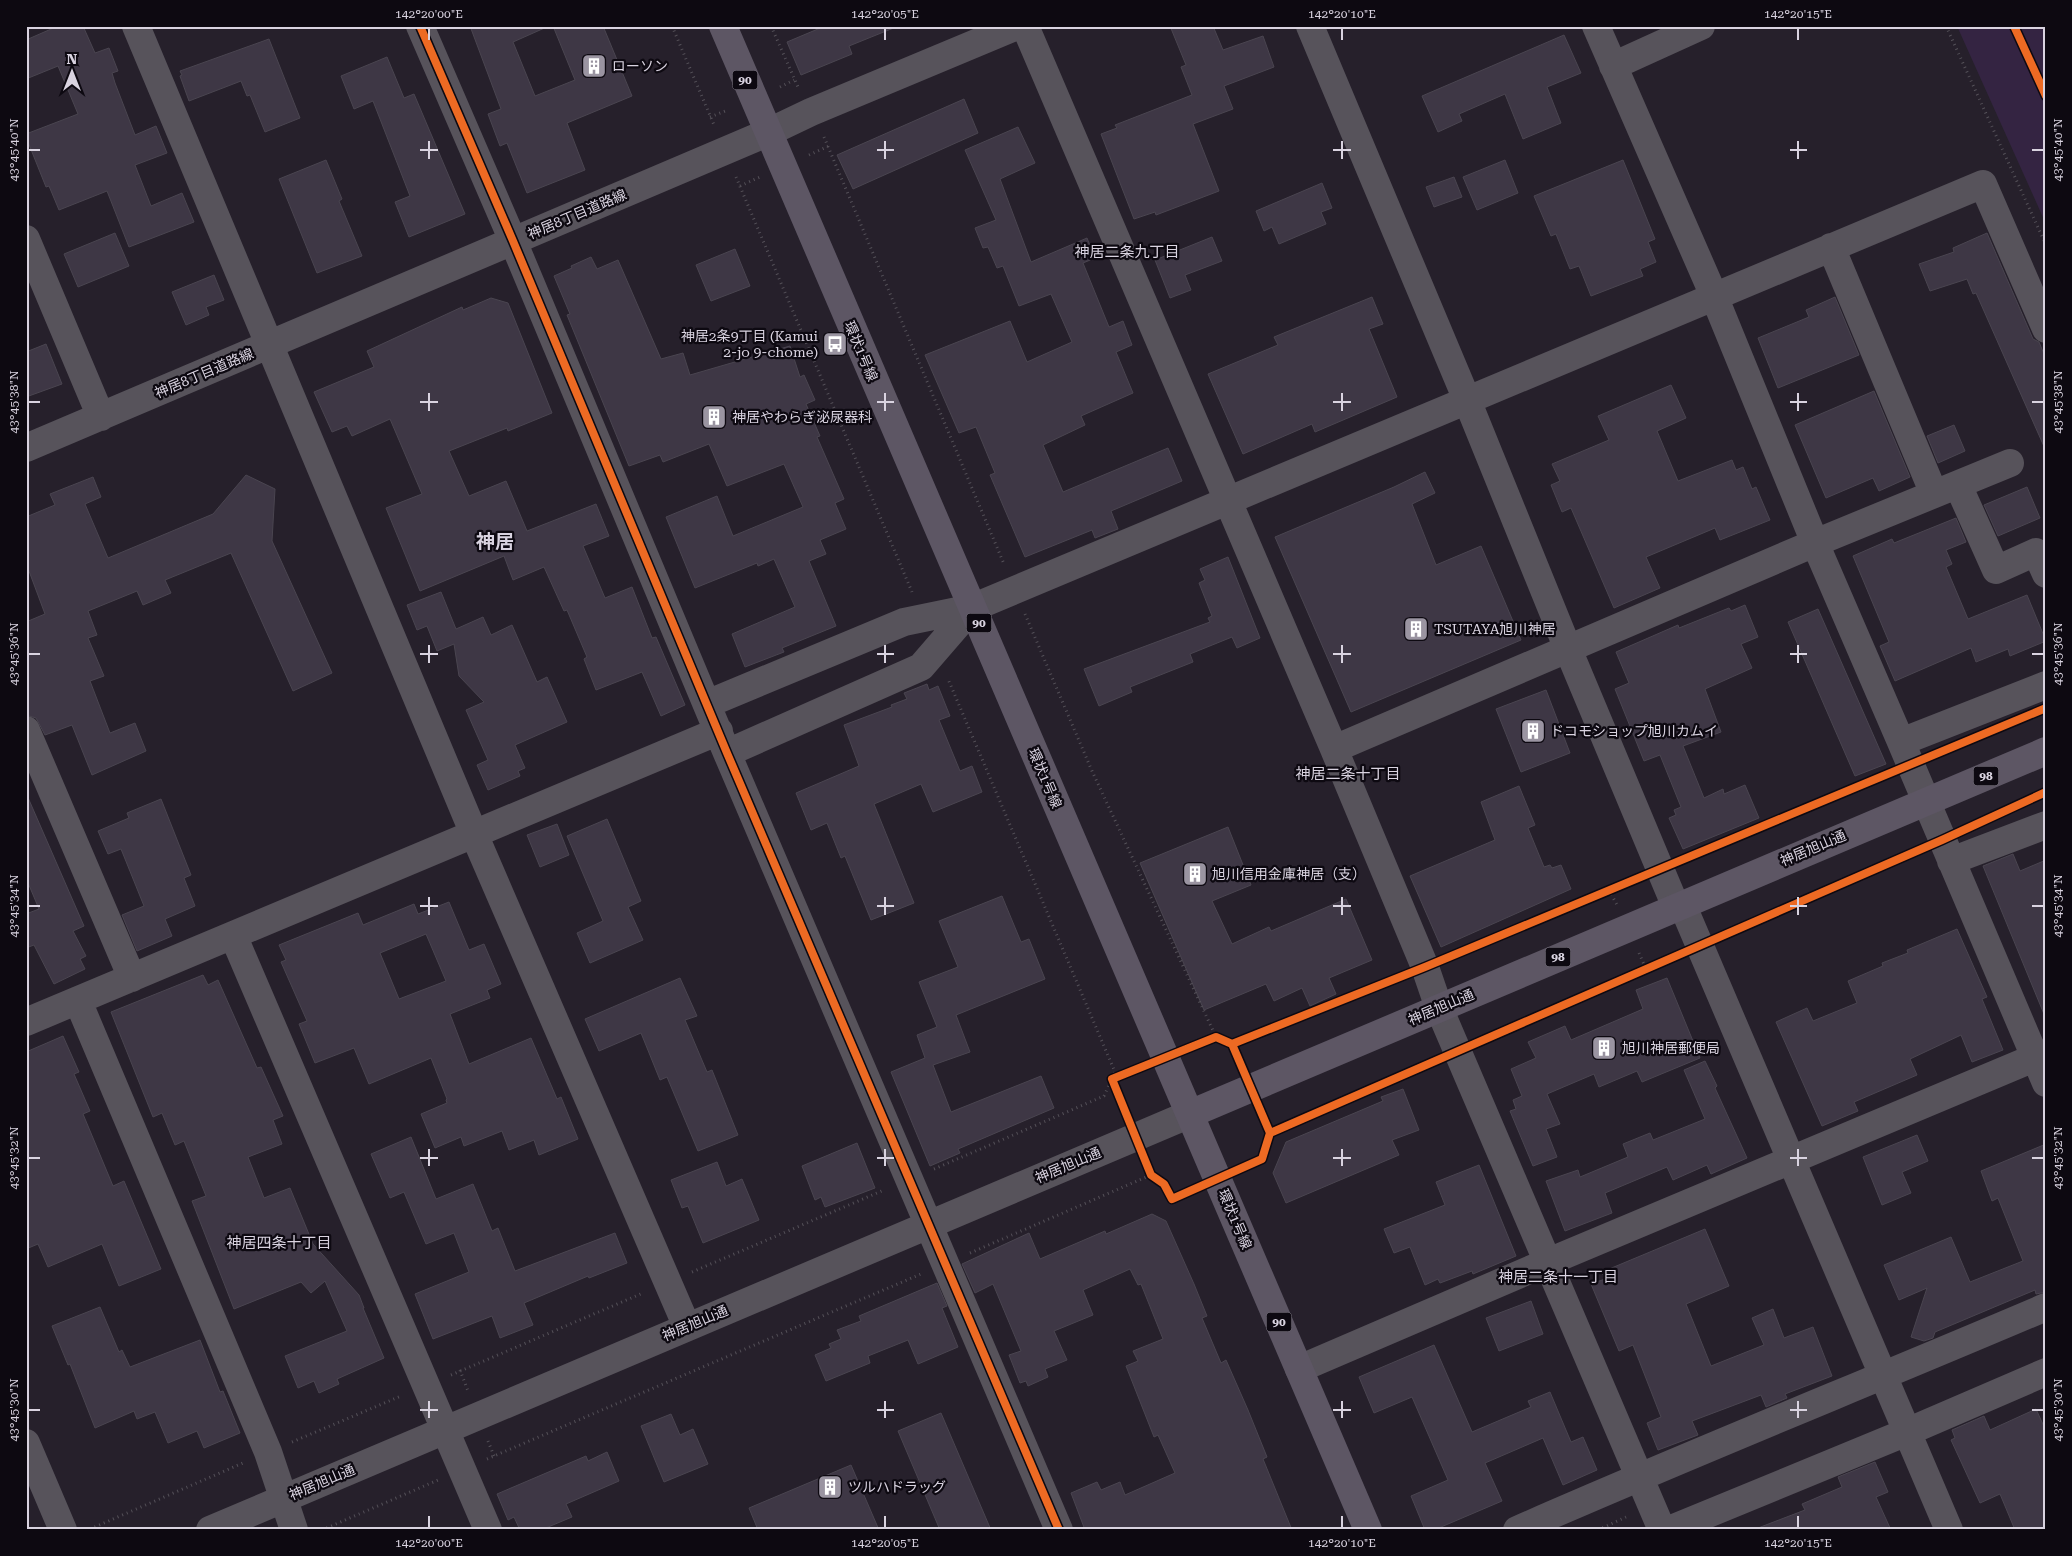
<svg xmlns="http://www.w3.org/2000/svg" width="2072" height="1556" font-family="'Roboto Serif','Noto Sans JP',serif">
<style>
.green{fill:#342442}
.building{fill:#3e3745;stroke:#4a4550;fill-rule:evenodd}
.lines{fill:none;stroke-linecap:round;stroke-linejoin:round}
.path{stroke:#545058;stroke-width:3;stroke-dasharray:1 4;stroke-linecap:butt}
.minor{stroke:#57535b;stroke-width:28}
.major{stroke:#5d5664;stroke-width:28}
.cycleway-casing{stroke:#0d0911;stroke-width:11}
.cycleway{stroke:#ed6a23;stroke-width:8}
.ticks{fill:none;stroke:#d9d3e0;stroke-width:2}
.labels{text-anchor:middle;stroke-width:4.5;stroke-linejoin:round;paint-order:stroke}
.shield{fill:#0d0911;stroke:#9c96a2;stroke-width:1}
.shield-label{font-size:12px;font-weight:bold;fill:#d9d3e0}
.poi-label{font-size:14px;fill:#d9d3e0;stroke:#0d0911;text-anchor:start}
.street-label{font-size:14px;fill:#d9d3e0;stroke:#0d0911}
.neighbourhood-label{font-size:15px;fill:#d9d3e0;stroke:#0d0911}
.district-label{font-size:19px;font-weight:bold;fill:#d9d3e0;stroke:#0d0911}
.neatline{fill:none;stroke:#d9d3e0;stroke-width:2}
.ticks-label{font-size:12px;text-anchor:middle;fill:#d9d3e0}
</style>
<rect width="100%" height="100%" fill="#26202b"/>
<path class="green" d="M1957 26H2046V224Z"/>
<path class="building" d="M58 26H83L95 53 109 48 118 71 112 73 115 83 135 135 156 126 167 153 135 165 151 206 182 193 194 222 129 247 107 191 59 210 49 186 46 187 26 137V134L78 114 58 66 26 79V40Z
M470 26H549L513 42 535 96 575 80 553 26H603L632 96 567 123 585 170 527 193 507 143 500 146 488 114 501 109Z
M825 26H896V27L849 46 852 54 801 75 787 42Z
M1170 26H1213L1223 50 1263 36 1274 67 1224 86 1233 109 1193 124 1219 191 1156 215 1155 212 1134 219 1101 134 1117 128 1115 125 1192 95 1181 67 1186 65Z
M1564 35 1581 73 1547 87 1561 123 1523 139 1505 94 1459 114 1462 121 1438 132 1422 96Z
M269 39 300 118 265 132 250 95 247 96 241 81 189 101 180 76 182 75 180 71Z
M387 57 404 98 414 94 465 214 409 237 395 202 410 196 373 101 354 109 341 76Z
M964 99 978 133 853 189 837 155Z
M1018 127 1035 163 1000 179 1031 262 1087 238 1095 258 1083 263 1109 327 1123 321 1132 345 1116 352 1133 393 1081 416 1085 425 1043 445 1063 492 1168 448 1182 481 1111 511 1118 529 1095 538 1092 530 1025 557 990 475 995 473 976 427 959 433 925 355 1010 321 1027 362 1072 342 1051 294 1019 306 1003 266 997 268 988 247 983 248 975 228 996 220 965 150Z
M326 160 342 199 339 201 362 256 317 273 279 179Z
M1505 160 1518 193 1477 210 1463 177Z
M1623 160 1655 239 1648 242 1656 262 1640 269 1643 276 1591 296 1579 266 1570 269 1556 234 1551 236 1534 196Z
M1454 177 1462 197 1434 207 1426 187Z
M1322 183 1332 208 1321 212 1326 224 1279 244 1272 227 1264 231 1256 211Z
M115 233 129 266 78 287 64 254Z
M1987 233 2033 339 2039 342 2046 359V451L1976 293 1973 294 1967 279 1930 291 1919 264 1954 252 1953 248Z
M1212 237 1222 261 1185 275 1191 290 1170 298 1155 260Z
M735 249 750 286 711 301 696 265Z
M591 257 597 269 618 260 661 359 683 353 690 375 790 346 800 377 804 375 815 400 806 404 820 436 817 437 844 499 835 503 846 529 820 540 826 554 809 561 836 626 782 648 784 652 745 667 732 634 795 607 774 559 758 566 757 563 695 588 666 517 717 496 733 536 803 507 784 464 727 486 709 444 663 462 660 455 629 466 567 315 570 314 554 276 572 268 571 266Z
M214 275 224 300 206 307 209 315 186 325 172 292Z
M1372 297 1383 324 1369 329 1397 397 1315 432 1312 424 1243 454 1208 374 1278 345 1274 337Z
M1835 297 1859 355 1778 388 1758 338 1809 317 1806 310Z
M491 298 508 303 552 413 508 431 507 428 449 451 469 496 506 481 527 531 596 504 609 536 583 546 605 598 632 587 652 638 656 637 685 705 661 716 642 672 596 690 584 659 587 657 567 610 564 611 544 567 513 580 504 556 420 591 386 508 422 494 390 419 352 436 347 426 332 432 314 392 374 367 367 351 462 307 463 310Z
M46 344 62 384 26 397V352Z
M1671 385 1686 418 1657 431 1678 481 1732 460 1736 470 1743 467 1752 489 1756 487 1770 520 1720 540 1715 528 1646 557 1660 588 1614 608 1571 508 1562 512 1551 485 1560 481 1552 464 1609 440 1598 416Z
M1874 391 1910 477 1879 491 1873 478 1826 498 1795 425Z
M1954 425 1965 451 1938 463 1927 436Z
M1425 472 1435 493 1412 504 1436 565 1481 546 1521 640 1351 712 1275 537 1394 487Z
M246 475 275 489 272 541 332 673 293 691 231 553 165 580 171 593 143 605 137 591 88 611 97 635 88 638 104 676 90 681 110 733 135 723 146 751 92 775 72 725 45 735 36 718 26 715V622L45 614 26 563V517L55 505 50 494 93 477 101 497 85 504 108 558 213 514Z
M2027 487 2040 518 1998 536 1984 505Z
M1956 518 1966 542 1946 550 1952 564 1946 567 1968 619 2027 595 2046 641 2010 656 2008 649 1976 662 1971 648 1895 681 1880 646 1889 642 1853 556 1892 539 1894 543Z
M1228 557 1260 638 1237 648 1232 637 1190 654 1193 662 1130 687 1132 692 1099 706 1084 669 1210 622 1208 618 1212 616 1199 583 1205 580 1200 569Z
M441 592 456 629 483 617 491 635 512 625 537 682 547 677 567 722 515 745 525 768 518 771 520 776 488 790 477 765 488 760 466 710 484 702 459 676 454 644 437 651 427 626 417 630 407 605Z
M1745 605 1758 637 1741 644 1752 668 1705 689 1721 732 1683 746 1704 798 1723 789 1724 794 1745 785 1759 818 1683 849 1669 818 1676 815 1674 810 1681 807 1660 755 1644 761 1615 689 1629 683 1616 652 1678 625 1679 628 1729 608 1731 611Z
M1818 609 1886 764 1855 776 1788 622Z
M927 684 929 690 938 686 950 716 939 720 960 771 972 766 982 792 933 812 921 784 874 804 914 903 871 920 845 856 841 858 827 823 811 830 796 793 859 766 844 725 892 707 891 705 907 699 904 693Z
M1546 690 1570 753 1521 772 1496 709Z
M1519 786 1535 825 1528 828 1544 867 1550 865 1552 868 1561 865 1571 889 1441 947 1410 876 1495 840 1481 802Z
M26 793 84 926 73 931 86 956 80 959 85 969 54 984 34 945 26 948V914L39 909 26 878Z
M161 799 191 875 184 878 195 906 165 919 172 936 137 951 122 915 144 906 121 849 108 854 98 831 129 818 127 813Z
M607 819 641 901 628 907 643 940 590 963 577 933 603 921 567 836Z
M557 824 569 855 540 867 527 835Z
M1228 827 1251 885 1212 901 1232 944 1269 927 1271 931 1346 899 1372 960 1329 978 1336 994 1310 1006 1302 988 1274 1001 1266 984 1204 1010 1140 863Z
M2013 854 2020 871 2046 860V1019L1983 866Z
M1002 896 1021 942 1029 939 1045 979 956 1015 970 1052 933 1065 951 1112 1041 1076 1054 1108 958 1149 960 1153 930 1166 891 1072 925 1058 917 1035 937 1027 919 982 958 967 939 921Z
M449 902 469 950 484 944 501 984 487 990 490 998 450 1014 469 1064 531 1038 557 1099 561 1097 578 1139 539 1155 534 1140 509 1150 502 1131 464 1146 461 1137 435 1148 421 1114 447 1103 446 1100 447 1099 431 1058 369 1084 354 1048 315 1063 299 1024 307 1021 281 962 286 960 279 945 358 913 363 925 414 904 418 914ZM426 934 446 981 399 999 380 953Z
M1957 929 1987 997 1982 999 2003 1050 1972 1062 1961 1035 1910 1059 1917 1075 1854 1102 1858 1111 1822 1126 1776 1022 1807 1008 1813 1021 1857 1003 1848 981 1883 966 1882 963 1908 953 1907 950Z
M203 975 208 985 218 980 257 1068 261 1067 283 1116 273 1120 282 1144 248 1157 264 1198 290 1188 313 1244 359 1295 364 1308H363L384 1358 337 1379 339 1384 319 1393 314 1381 298 1388 285 1356 347 1331 325 1281 311 1293 301 1282 234 1309 192 1201 206 1196 184 1141 175 1145 162 1113 153 1117 111 1012Z
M680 978 697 1016 685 1020 707 1072 712 1070 738 1135 698 1151 667 1077 660 1080 641 1033 599 1051 585 1019Z
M1667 978 1700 1058 1642 1082 1637 1071 1599 1087 1594 1074 1547 1094 1560 1124 1546 1129 1557 1157 1533 1166 1510 1111 1516 1109 1513 1100 1522 1096 1511 1069 1536 1058 1528 1042 1565 1026 1571 1040 1643 1009 1636 990Z
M63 1036 79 1072 74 1074 90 1111 83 1114 113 1186 124 1181 161 1269 119 1286 102 1244 48 1267 38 1244 26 1249V1052Z
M1705 1061 1717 1086 1715 1088 1747 1158 1711 1174 1707 1165 1673 1180 1667 1167 1605 1193 1612 1213 1565 1231 1546 1181 1578 1170 1580 1177 1628 1157 1623 1144 1650 1133 1653 1140 1705 1119 1684 1070Z
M1403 1089 1419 1130 1392 1140 1399 1155 1286 1203 1273 1173 1286 1142 1383 1101 1381 1097Z
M1917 1135 1928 1161 1902 1172 1911 1193 1882 1205 1863 1157Z
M411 1137 436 1199 473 1184 492 1231 498 1228 515 1271 615 1233 627 1263 589 1278 588 1276 524 1303 533 1325 500 1338 492 1316 433 1339 415 1294 469 1272 454 1233 426 1244 404 1192 390 1198 371 1154Z
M857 1143 875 1188 825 1207 821 1197 815 1200 802 1166Z
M2046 1144V1292L2036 1294 2035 1290 2011 1300 1935 1332 1933 1338 1924 1341 1911 1337 1927 1288 1899 1300 1884 1265 1951 1237 1970 1282 2023 1261 1998 1198 1992 1201 1981 1171Z
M717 1162 726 1186 742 1179 759 1220 703 1243 688 1206 682 1208 671 1180Z
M1479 1165 1516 1256 1473 1274 1472 1271 1440 1283 1438 1279 1425 1285 1410 1247 1394 1253 1384 1229 1445 1205 1436 1182Z
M1152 1214 1166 1221 1194 1284 1207 1316 1202 1318 1221 1363 1226 1360 1248 1410 1267 1457 1263 1459 1292 1530H1085L1071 1493 1097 1482 1101 1490 1120 1482 1125 1495 1175 1473 1158 1435 1154 1437 1126 1366 1138 1361 1133 1351 1163 1339 1141 1284 1138 1285 1130 1269 1083 1290 1093 1315 1054 1331 1067 1360 1045 1369 1048 1377 1028 1386 1026 1381 1020 1383 1009 1355 1021 1351 993 1284 975 1293 962 1264 1029 1233 1040 1259 1105 1231 1106 1234Z
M1705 1229 1729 1286 1686 1304 1711 1366 1764 1345 1752 1318 1773 1309 1784 1338 1813 1327 1832 1376 1785 1394 1787 1398 1766 1407 1761 1395 1692 1421 1698 1435 1658 1450 1647 1423 1661 1417 1633 1345 1619 1351 1591 1284 1605 1279 1602 1272Z
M937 1283 947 1306 942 1308 958 1347 918 1364 908 1340 868 1356 870 1363 826 1381 815 1355 831 1348 829 1344 841 1339 837 1330 861 1321 859 1316Z
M1531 1301 1543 1334 1499 1351 1486 1318Z
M100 1307 119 1352 122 1350 130 1367 200 1340 220 1392 223 1391 240 1433 204 1448 197 1431 168 1443 155 1412 137 1419 134 1411 95 1428 70 1364 68 1365 52 1326Z
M1434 1345 1472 1432 1531 1407 1528 1401 1550 1392 1571 1442 1583 1437 1597 1470 1563 1485 1543 1438 1485 1463 1502 1501 1434 1530H1425L1411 1496 1448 1480 1412 1397 1374 1413 1359 1377Z
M2036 1409 2046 1431V1530H2015L2000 1494 1980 1503 1951 1440 1955 1438 1952 1430 1984 1416 1990 1430Z
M941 1413 991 1530H940L898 1431Z
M671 1414 680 1435 693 1429 708 1464 664 1482 641 1426Z
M607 1452 619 1481 566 1504 572 1517 541 1530H520L514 1517 508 1520 497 1494 586 1456 588 1461Z
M1875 1462 1888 1492 1876 1497 1891 1530H1759L1758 1528 1805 1510 1802 1504 1842 1487 1838 1477Z
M851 1465 879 1530H758L749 1508Z"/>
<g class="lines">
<path class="path" d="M672 26 714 125
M771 26 798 87
M1946 26 2046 245
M780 87 794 80
M710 117 728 110
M824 137 1004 564
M809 155 829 146
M736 177 912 592
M740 186 760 177
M1025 614 1092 771 1216 1037
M1609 890 1617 905
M1639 953 1646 969
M934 1169 1104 1096 1115 1072 948 679
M970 1253 1151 1175
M692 1272 884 1190
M460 1370 468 1391
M451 1375 643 1293
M488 1441 494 1456
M292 1442 401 1396
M487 1459 921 1274
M90 1529 243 1463
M322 1530 438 1480
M1598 1530 1626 1517"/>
<path class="minor" d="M136 26 474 834 687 1327
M420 26 513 241 727 753 1059 1530
M1025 26 1334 749 1425 967 1439 1008 1662 1530
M1310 26 1467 400 1568 649 1676 907
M1596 26 1714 296 1815 543 1901 742 2046 1083
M1613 66 1701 26
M26 239 101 417
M1831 247 1934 494
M26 448 767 133 811 112 1017 26
M1958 485 1996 570 2036 552 2046 574
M707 704 904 622 972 608 1983 184 2046 329
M26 730 132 978
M1901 742 2046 685
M1334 749 1815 543 2010 463
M727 753 921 667 972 608
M1951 861 2046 825
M1682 904 1949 1530
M233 935 488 1530
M78 1001 268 1452 294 1530
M26 1022 719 731
M1299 1369 1548 1262 2046 1053
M26 1443 63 1530
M210 1530 1190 1114
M1517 1530C1692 1453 1870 1382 2046 1307
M1669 1530 1907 1432 2046 1372"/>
<path class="major" d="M723 26 1368 1530
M1190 1114 2046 751"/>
<defs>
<path id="cycleway" d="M420 26 513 241 727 753 1059 1530
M2014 26 2046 96
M1232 1044 1270 1133 1262 1159 1172 1199 1164 1184 1151 1175 1112 1079 1216 1037 1232 1044 1425 967 2046 708
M1270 1133 1942 840 2046 792"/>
</defs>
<use href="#cycleway" class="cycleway-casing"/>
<use href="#cycleway" class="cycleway"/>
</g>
<path class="ticks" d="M429 28V40M885 28V40M1342 28V40M1798 28V40M429 141V159M885 141V159M1342 141V159M1798 141V159M28 150H40M420 150H438M877 150H894M1333 150H1351M1790 150H1807M2032 150H2044M429 393V411M885 393V411M1342 393V411M1798 393V411M28 402H40M420 402H438M877 402H894M1333 402H1351M1790 402H1807M2032 402H2044M429 645V663M885 645V663M1342 645V663M1798 645V663M28 654H40M420 654H438M877 654H894M1333 654H1351M1790 654H1807M2032 654H2044M429 897V915M885 897V915M1342 897V915M1798 897V915M28 906H40M420 906H438M877 906H894M1333 906H1351M1790 906H1807M2032 906H2044M429 1149V1166M885 1149V1166M1342 1149V1166M1798 1149V1166M28 1158H40M420 1158H438M877 1158H894M1333 1158H1351M1790 1158H1807M2032 1158H2044M429 1401V1418M885 1401V1418M1342 1401V1418M1798 1401V1418M28 1410H40M420 1410H438M877 1410H894M1333 1410H1351M1790 1410H1807M2032 1410H2044M429 1516V1528M885 1516V1528M1342 1516V1528M1798 1516V1528"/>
<defs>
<symbol id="building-square" viewBox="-11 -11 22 22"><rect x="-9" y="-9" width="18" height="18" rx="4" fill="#9a94a1" stroke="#0d0911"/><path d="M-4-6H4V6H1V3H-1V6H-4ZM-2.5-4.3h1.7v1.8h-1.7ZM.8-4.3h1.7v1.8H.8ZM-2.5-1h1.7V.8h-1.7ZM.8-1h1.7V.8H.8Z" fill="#fff"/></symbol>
<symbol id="bus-square" viewBox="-11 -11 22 22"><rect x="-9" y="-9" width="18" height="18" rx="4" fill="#9a94a1" stroke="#0d0911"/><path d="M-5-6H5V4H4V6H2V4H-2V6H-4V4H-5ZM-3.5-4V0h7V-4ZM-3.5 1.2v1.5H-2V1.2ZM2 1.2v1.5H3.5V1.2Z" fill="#fff"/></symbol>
</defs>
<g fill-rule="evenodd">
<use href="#building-square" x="580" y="52" width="28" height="28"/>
<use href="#bus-square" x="821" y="330" width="28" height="28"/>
<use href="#building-square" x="700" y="403" width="28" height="28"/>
<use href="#building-square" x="1402" y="615" width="28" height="28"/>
<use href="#building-square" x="1519" y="717" width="28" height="28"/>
<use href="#building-square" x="1181" y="860" width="28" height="28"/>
<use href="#building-square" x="1590" y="1034" width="28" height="28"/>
<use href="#building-square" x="816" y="1473" width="28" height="28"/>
</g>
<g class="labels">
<g class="shield">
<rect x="732.5" y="70.5" width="25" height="19" rx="4"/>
<rect x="966.5" y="613.5" width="25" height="19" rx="4"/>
<rect x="1973.5" y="766.5" width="25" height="19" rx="4"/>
<rect x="1545.5" y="947.5" width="25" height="19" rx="4"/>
<rect x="1266.5" y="1312.5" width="25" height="19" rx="4"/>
</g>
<g class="shield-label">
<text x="745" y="84">90</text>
<text x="979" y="627">90</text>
<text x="1986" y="780">98</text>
<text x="1558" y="961">98</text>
<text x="1279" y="1326">90</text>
</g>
<g class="poi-label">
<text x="612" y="71">ローソン</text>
<text x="818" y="341" text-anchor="end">神居2条9丁目 (Kamui<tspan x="818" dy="16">2-jo 9-chome)</tspan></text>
<text x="732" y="422">神居やわらぎ泌尿器科</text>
<text x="1434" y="634">TSUTAYA旭川神居</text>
<text x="1550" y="736">ドコモショップ旭川カムイ</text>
<text x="1212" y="879">旭川信用金庫神居（支）</text>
<text x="1622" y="1053">旭川神居郵便局</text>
<text x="848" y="1492">ツルハドラッグ</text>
</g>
<g class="street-label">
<text transform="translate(577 214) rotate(-23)" y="5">神居8丁目道路線</text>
<text transform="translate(861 351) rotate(67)" y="5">環状1号線</text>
<text transform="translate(204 373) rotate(-23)" y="5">神居8丁目道路線</text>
<text transform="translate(1045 778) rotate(67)" y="5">環状1号線</text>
<text transform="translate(1813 848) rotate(-23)" y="5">神居旭山通</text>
<text transform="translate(1441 1007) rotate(-23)" y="5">神居旭山通</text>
<text transform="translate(1068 1165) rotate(-23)" y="5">神居旭山通</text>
<text transform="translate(1235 1219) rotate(67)" y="5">環状1号線</text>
<text transform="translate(695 1323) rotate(-23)" y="5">神居旭山通</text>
<text transform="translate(322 1482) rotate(-23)" y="5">神居旭山通</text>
</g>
<g class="neighbourhood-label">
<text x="1127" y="257">神居二条九丁目</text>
<text x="1348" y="779">神居二条十丁目</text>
<text x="279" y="1248">神居四条十丁目</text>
<text x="1558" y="1282">神居二条十一丁目</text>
</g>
<g class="district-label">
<text x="495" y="548">神居</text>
</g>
</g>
<rect width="2072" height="1556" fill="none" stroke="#0d0911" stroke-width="55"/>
<g transform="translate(72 72)" stroke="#0d0911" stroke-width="4" paint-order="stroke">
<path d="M0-4L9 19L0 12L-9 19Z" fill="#d9d3e0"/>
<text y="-8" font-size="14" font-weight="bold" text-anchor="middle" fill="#d9d3e0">N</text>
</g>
<rect x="28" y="28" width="2016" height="1500" class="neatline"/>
<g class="ticks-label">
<text x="429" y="18">142°20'00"E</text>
<text x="885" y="18">142°20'05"E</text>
<text x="1342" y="18">142°20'10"E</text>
<text x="1798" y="18">142°20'15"E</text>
<text transform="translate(14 150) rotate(-90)" y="4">43°45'40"N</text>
<text transform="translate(2058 150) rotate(-90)" y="4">43°45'40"N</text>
<text transform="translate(14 402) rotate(-90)" y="4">43°45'38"N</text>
<text transform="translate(2058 402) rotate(-90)" y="4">43°45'38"N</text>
<text transform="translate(14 654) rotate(-90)" y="4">43°45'36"N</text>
<text transform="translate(2058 654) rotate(-90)" y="4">43°45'36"N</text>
<text transform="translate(14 906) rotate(-90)" y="4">43°45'34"N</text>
<text transform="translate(2058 906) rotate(-90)" y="4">43°45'34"N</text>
<text transform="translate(14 1158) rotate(-90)" y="4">43°45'32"N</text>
<text transform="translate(2058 1158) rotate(-90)" y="4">43°45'32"N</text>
<text transform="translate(14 1410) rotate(-90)" y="4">43°45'30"N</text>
<text transform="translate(2058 1410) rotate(-90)" y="4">43°45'30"N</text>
<text x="429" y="1547">142°20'00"E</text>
<text x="885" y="1547">142°20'05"E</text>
<text x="1342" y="1547">142°20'10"E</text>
<text x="1798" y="1547">142°20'15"E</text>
</g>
</svg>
